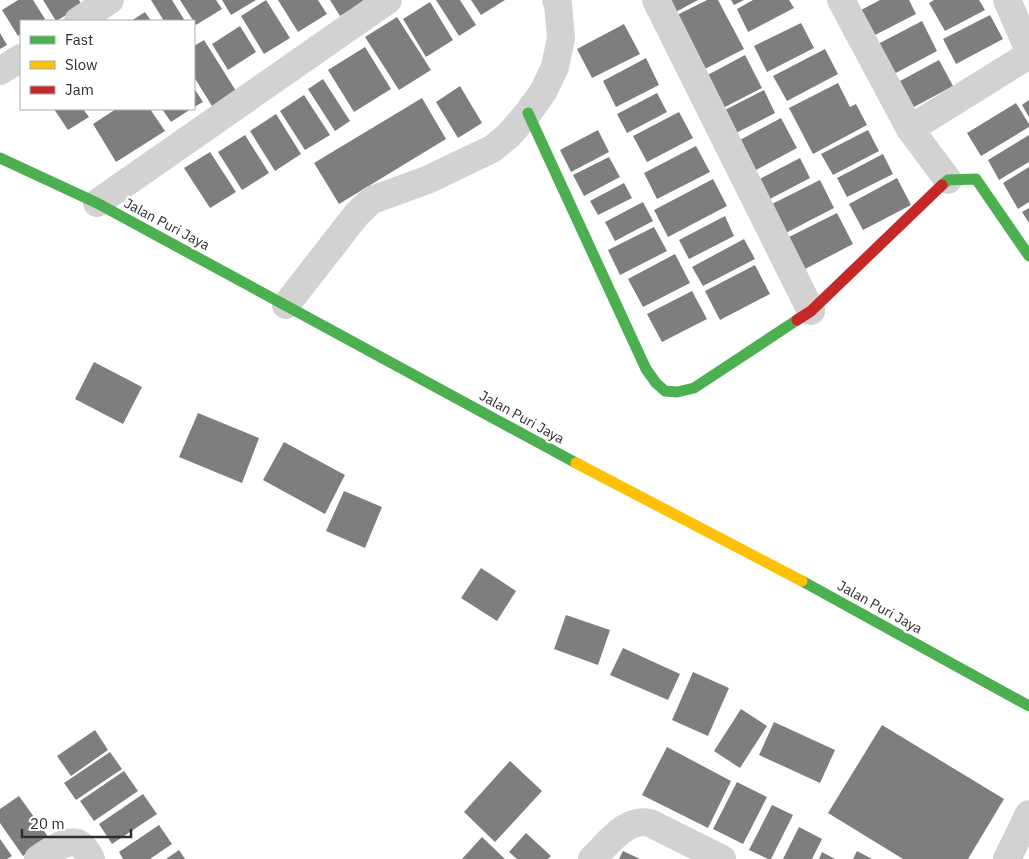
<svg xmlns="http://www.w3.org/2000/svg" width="1029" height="859" font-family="'IBM Plex Sans',sans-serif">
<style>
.building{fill:#7e7e7e}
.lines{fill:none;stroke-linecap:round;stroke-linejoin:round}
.street{stroke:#d2d2d2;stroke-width:28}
.fast{stroke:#4caf50;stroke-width:11}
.slow{stroke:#ffc107;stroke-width:11}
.jam{stroke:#c62828;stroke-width:11}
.labels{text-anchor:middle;stroke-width:5;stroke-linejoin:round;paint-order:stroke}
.street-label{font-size:14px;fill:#2d2d2d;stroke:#fff}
</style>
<rect width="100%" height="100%" fill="#fff"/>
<path class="building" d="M18 0H33L45 19 42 21H21V34L18 36 2 10Z
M43 0H79L82 6 56 21Z
M151 0H172L185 21H164Z
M180 0H216L222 9 196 25Z
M222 0H256L231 15Z
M266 0 290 38 264 54 241 16Z
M278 0H318L327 14 298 32Z
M330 0H366L340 16Z
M436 0H460L476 25 459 36Z
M471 0H505L481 15Z
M665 0H698L672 14Z
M707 0H718L744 49 701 71 675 16Z
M731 0H744L734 5Z
M753 0H789L794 8 748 32 737 9Z
M880 0H909L916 14 875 35 861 10Z
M934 0H979L985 10 945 31 929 3Z
M430 2 453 40 426 57 403 19Z
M145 12 151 21H131Z
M990 15 1003 39 956 64 943 39Z
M397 17 431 70 399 90 365 37Z
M922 21 937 51 892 75 876 45Z
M801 23 814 48 767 72 754 46Z
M624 24 640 54 592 78 577 49Z
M240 26 256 52 228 70 212 44Z
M0 33 7 45 0 49Z
M204 40 236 91 212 106 194 77V46Z
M365 47 391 89 354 112 328 70Z
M825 49 838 74 787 101 773 76Z
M745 55 762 88 719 110 702 78Z
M646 58 659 85 616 107 603 81Z
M939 60 953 86 914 107 900 81Z
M323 79 350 121 335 131 308 89Z
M838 83 850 107 856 104 867 125 813 154 789 108Z
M460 86 482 123 458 138 436 102Z
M194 88 203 102 194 107Z
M764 90 775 113 732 135 721 112Z
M657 93 667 112 627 133 617 114Z
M304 95 330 135 305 150 280 111Z
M422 98 446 139 339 204 314 163Z
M1029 100V117L1022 105Z
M1016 103 1029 124V127L981 156 967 133Z
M54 109H83L89 117 68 130Z
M116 109H150L165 131 116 162 93 124Z
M162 109H191L171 122Z
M679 112 693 138 647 162 633 136Z
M276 114 301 154 275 171 250 131Z
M781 118 797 148 754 171 738 141Z
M598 130 609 152 571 172 560 150Z
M868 130 879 151 833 175 821 154Z
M245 135 269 173 242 190 218 152Z
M1029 135V162L999 180 988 160Z
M696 146 710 172 657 199 644 173Z
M210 152 236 192 210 208 184 168Z
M883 154 893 174 847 197 837 178Z
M609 157 620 177 584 196 573 175Z
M800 158 810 178 766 201 756 181Z
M1029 167V202L1018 209 1003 183Z
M897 178 911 205 863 230 849 204Z
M713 179 727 206 668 237 654 210Z
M820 180 834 208 778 237 764 208Z
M624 183 632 198 598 215 590 201Z
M643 202 653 221 615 241 605 222Z
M1029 208V223L1022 212Z
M837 213 853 244 805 269 789 237Z
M725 216 734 236 689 259 679 240Z
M654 227 667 251 620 275 608 250Z
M744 239 755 259 703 286 692 267Z
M675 254 690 283 643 307 628 279Z
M755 265 770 294 720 320 705 291Z
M692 291 707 319 662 342 647 314Z
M94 362 142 387 123 424 75 399Z
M198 413 259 438 242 483 179 457Z
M284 442 345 475 325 514 263 480Z
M344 491 382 507 365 548 326 531Z
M481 568 516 591 497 621 461 598Z
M566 615 610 630 598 665 554 649Z
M623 648 680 674 668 700 610 675Z
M693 672 729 688 708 736 672 720Z
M741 709 767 726 740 768 714 751Z
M774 722 835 750 820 783 759 755Z
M882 725 1004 799 968 859H903L828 813Z
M95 730 108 750 71 776 57 756Z
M667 747 731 781 708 828 642 795Z
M110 752 122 769 76 800 64 783Z
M510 761 542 791 495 842 464 812Z
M124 771 138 791 94 821 80 801Z
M737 782 767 797 743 844 713 829Z
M143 794 157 814 112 844 99 824Z
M19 796 49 838 23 856 0 823V809Z
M772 805 793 815 771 859H768L749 850Z
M159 825 172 844 150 859H123L119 852Z
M799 827 822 839 812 859H783Z
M526 833 551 856 548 859H517L509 852Z
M482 837 505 859H462Z
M0 839 12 856 7 859H0Z
M179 850 185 859H166Z
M623 851 640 859H619Z
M857 851 872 859H853Z
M822 852 835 859H819Z"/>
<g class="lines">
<path class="street" d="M656 0 811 311
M841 0 910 129 948 180
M1007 0 1029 51
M78 21 110 0
M0 71 21 58
M910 129 1029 55
M97 203 388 0
M286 305 357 214 372 200 427 180 492 149 509 135 528 113 543 92 555 67 561 38 558 4 556 0
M38 859C49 852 70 835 82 846 86 849 89 855 91 859
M592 859C608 844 626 817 650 823L722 859
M1007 859 1029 814"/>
<path class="fast" d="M528 113 646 369 656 383 665 391 677 392 694 388 797 320
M0 158 97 203 576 463
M942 185 948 180 976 179 1029 256
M802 581 1029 706"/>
<path class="slow" d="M576 463 802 581"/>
<path class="jam" d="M797 320 811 311 942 185"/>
</g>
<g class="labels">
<g class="street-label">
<text transform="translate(167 224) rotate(28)" y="5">Jalan Puri Jaya</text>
<text transform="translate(522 417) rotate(29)" y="5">Jalan Puri Jaya</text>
<text transform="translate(880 607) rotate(29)" y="5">Jalan Puri Jaya</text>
</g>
</g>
<rect x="20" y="20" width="175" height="90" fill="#ffffff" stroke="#ababab"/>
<rect x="30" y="36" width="25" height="8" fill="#4caf50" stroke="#ababab"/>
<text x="65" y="45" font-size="15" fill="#2d2d2d">Fast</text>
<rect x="30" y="61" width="25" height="8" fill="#ffc107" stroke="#ababab"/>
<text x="65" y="70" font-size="15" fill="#2d2d2d">Slow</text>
<rect x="30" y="86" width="25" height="8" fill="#c62828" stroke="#ababab"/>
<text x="65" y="95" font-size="15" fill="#2d2d2d">Jam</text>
<path d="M22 829v8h109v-8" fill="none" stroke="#2d2d2d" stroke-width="2.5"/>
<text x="30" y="829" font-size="15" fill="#2d2d2d" stroke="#ffffff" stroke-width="4" paint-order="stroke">20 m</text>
</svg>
